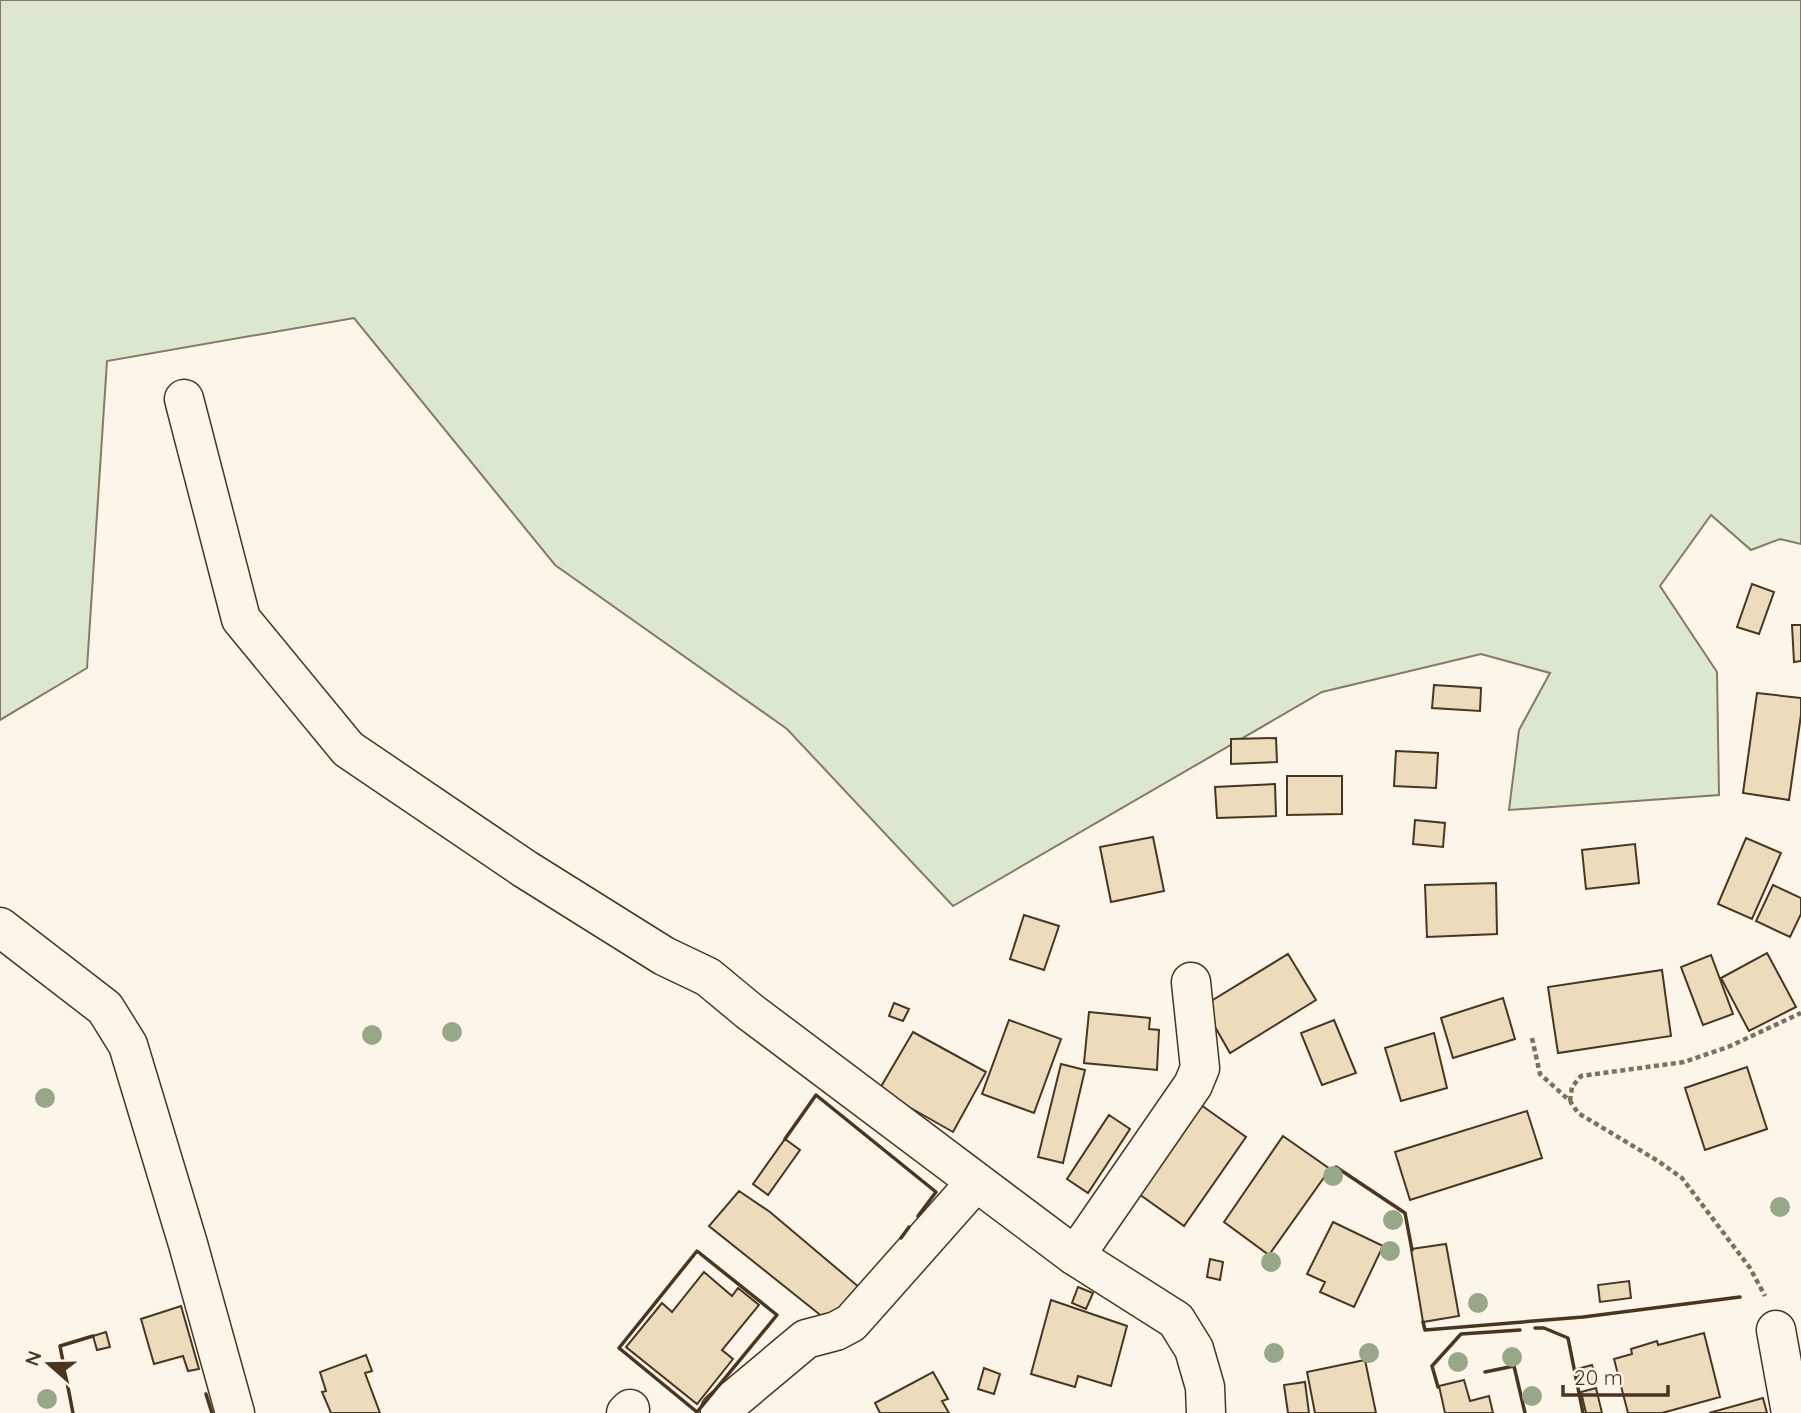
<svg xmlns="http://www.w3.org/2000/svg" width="1801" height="1413" font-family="Quicksand,sans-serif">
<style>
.green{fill:#dce7d0;stroke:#887966;stroke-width:2}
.building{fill:#ecdcbc;stroke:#4a3520;stroke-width:2}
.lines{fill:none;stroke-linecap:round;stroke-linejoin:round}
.minor-casing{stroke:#4a3520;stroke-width:41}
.path{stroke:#7f6f5c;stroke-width:4.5;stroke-dasharray:5 3.5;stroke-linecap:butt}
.minor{stroke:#fbf6e9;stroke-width:38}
.wall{stroke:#4a3520;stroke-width:3.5}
.tree{fill:#96a887}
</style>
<rect width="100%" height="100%" fill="#fbf6e9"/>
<path class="green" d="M0 0H1801V544L1780 539 1751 550 1711 515 1660 586 1717 672 1719 795 1509 810 1519 730 1550 673 1481 654 1322 692 953 906 787 729 555 565 354 318 107 361 87 668 0 720Z"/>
<path class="building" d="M1752 584 1774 592 1759 634 1737 627Z
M1792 625H1801V661L1794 662Z
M1434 685 1481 688 1480 711 1432 708Z
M1757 693 1801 698V715L1789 800 1743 793Z
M1276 738 1277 762 1231 764V739Z
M1396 751 1438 753 1436 788 1394 786Z
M1287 776H1342V814L1287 815Z
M1275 784 1276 816 1217 818 1215 787Z
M1415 820 1445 823 1443 847 1413 844Z
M1153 837 1164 891 1111 902 1100 847Z
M1746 838 1781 853 1752 919 1718 904Z
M1635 844 1639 883 1586 889 1582 850Z
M1496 883 1497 934 1427 937 1425 885Z
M1773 885 1801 898V914L1790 937 1756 921Z
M1024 915 1059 926 1044 970 1010 959Z
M1767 953 1796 1007 1749 1031 1721 978Z
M1288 954 1316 1000 1230 1053 1203 1006Z
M1711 955 1733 1014 1703 1025 1681 967Z
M1662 970 1671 1036 1558 1053 1548 987Z
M1503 998 1515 1039 1453 1058 1441 1018Z
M894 1003 909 1009 903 1021 889 1016Z
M1089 1012 1150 1018 1149 1029 1159 1030 1157 1070 1084 1063Z
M1009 1020 1061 1039 1034 1113 982 1094Z
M1334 1020 1356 1073 1322 1085 1301 1033Z
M913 1032 986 1072 953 1132 879 1090Z
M1434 1033 1447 1088 1401 1101 1385 1048Z
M1061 1064 1085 1070 1063 1163 1038 1157Z
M1747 1067 1767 1129 1705 1150 1685 1088Z
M1201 1105 1246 1137 1184 1226 1139 1194Z
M1527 1111 1542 1158 1410 1200 1395 1152Z
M1109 1115 1130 1129 1088 1193 1067 1179Z
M1283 1136 1330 1169 1269 1255 1224 1222Z
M785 1139 800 1150 768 1195 753 1184Z
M739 1191 770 1212 860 1288 829 1322 709 1226Z
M1333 1222 1383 1246 1354 1307 1320 1292 1325 1282 1307 1274Z
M1446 1244 1459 1316 1423 1322 1411 1249Z
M1210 1259 1223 1262 1220 1280 1207 1277Z
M704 1272 732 1296 738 1288 759 1305 722 1350 733 1359 697 1404 626 1347 662 1303 672 1312Z
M1629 1281 1631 1298 1600 1302 1598 1285Z
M1078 1287 1093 1293 1086 1309 1072 1303Z
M1051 1300 1127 1326 1111 1386 1078 1376 1075 1387 1031 1374Z
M181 1306 199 1369 188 1371 183 1356 154 1364 141 1319Z
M106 1332 110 1347 97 1350 93 1336Z
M1704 1333 1720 1397 1662 1413H1628L1614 1359 1632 1354 1631 1349 1657 1341 1658 1345Z
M366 1355 372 1371 365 1373 380 1413H331L322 1392 326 1391 320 1372Z
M1365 1360 1376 1413H1315L1307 1372Z
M1592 1365 1597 1382 1581 1386 1577 1369Z
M984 1368 1000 1374 994 1394 978 1389Z
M933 1372 948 1399 942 1401 949 1413H880L875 1403Z
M1464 1380 1470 1401 1489 1396 1493 1413H1445L1439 1386Z
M1305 1382 1309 1413H1288L1284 1385Z
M1596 1388 1602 1413H1586L1581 1392Z
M1763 1398 1767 1413H1709Z"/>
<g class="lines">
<defs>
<path id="minor" d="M184 399 241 619 348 749 525 869 664 956 708 977 749 1011 1075 1256 1176 1320 1194 1349 1205 1387 1206 1413
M0 927 105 1008 128 1045 188 1244 235 1413
M1075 1256 1193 1085 1200 1068 1191 982
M1776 1330 1791 1413
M720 1411 806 1339 836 1331 851 1323 976 1182
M626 1413 630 1409"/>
</defs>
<use href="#minor" class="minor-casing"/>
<path class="path" d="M1532 1038 1540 1074 1570 1101 1578 1113 1658 1161 1682 1178 1750 1268 1765 1296
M1570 1101 1572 1087 1581 1076 1684 1062 1728 1047 1801 1013"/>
<use href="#minor" class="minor"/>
<path class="wall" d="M785 1139 816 1095 936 1192 918 1216
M1336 1167 1405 1213 1412 1250
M901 1238 909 1227
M697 1251 777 1315 697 1412 619 1348Z
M1423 1322 1425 1330 1583 1317 1740 1297
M1535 1328H1544L1568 1338 1583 1413
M1485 1372 1514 1366 1525 1413
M1438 1387 1432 1366 1461 1334 1520 1330
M206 1394 212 1413
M73 1413 60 1346 93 1336"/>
</g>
<g class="tree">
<circle cx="452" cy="1032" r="10"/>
<circle cx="372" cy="1035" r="10"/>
<circle cx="45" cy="1098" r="10"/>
<circle cx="1333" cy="1176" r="10"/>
<circle cx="1780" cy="1207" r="10"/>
<circle cx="1393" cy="1220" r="10"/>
<circle cx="1390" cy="1251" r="10"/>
<circle cx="1271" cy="1262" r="10"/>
<circle cx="1478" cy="1303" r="10"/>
<circle cx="1274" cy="1353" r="10"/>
<circle cx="1369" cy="1353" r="10"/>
<circle cx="1512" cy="1357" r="10"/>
<circle cx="1458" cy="1362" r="10"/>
<circle cx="1532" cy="1396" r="10"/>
<circle cx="47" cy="1399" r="10"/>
</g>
<g transform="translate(49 1364) rotate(290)" stroke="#fbf6e9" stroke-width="5" paint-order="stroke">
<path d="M0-5L12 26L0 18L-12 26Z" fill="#4a3520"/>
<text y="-10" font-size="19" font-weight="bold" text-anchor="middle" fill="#4a3520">N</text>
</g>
<path d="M1563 1385v10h105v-10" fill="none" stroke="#4a3520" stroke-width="3.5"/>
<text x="1574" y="1385" font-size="21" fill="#4a3520" stroke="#fbf6e9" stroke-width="5" paint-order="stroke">20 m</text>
</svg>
